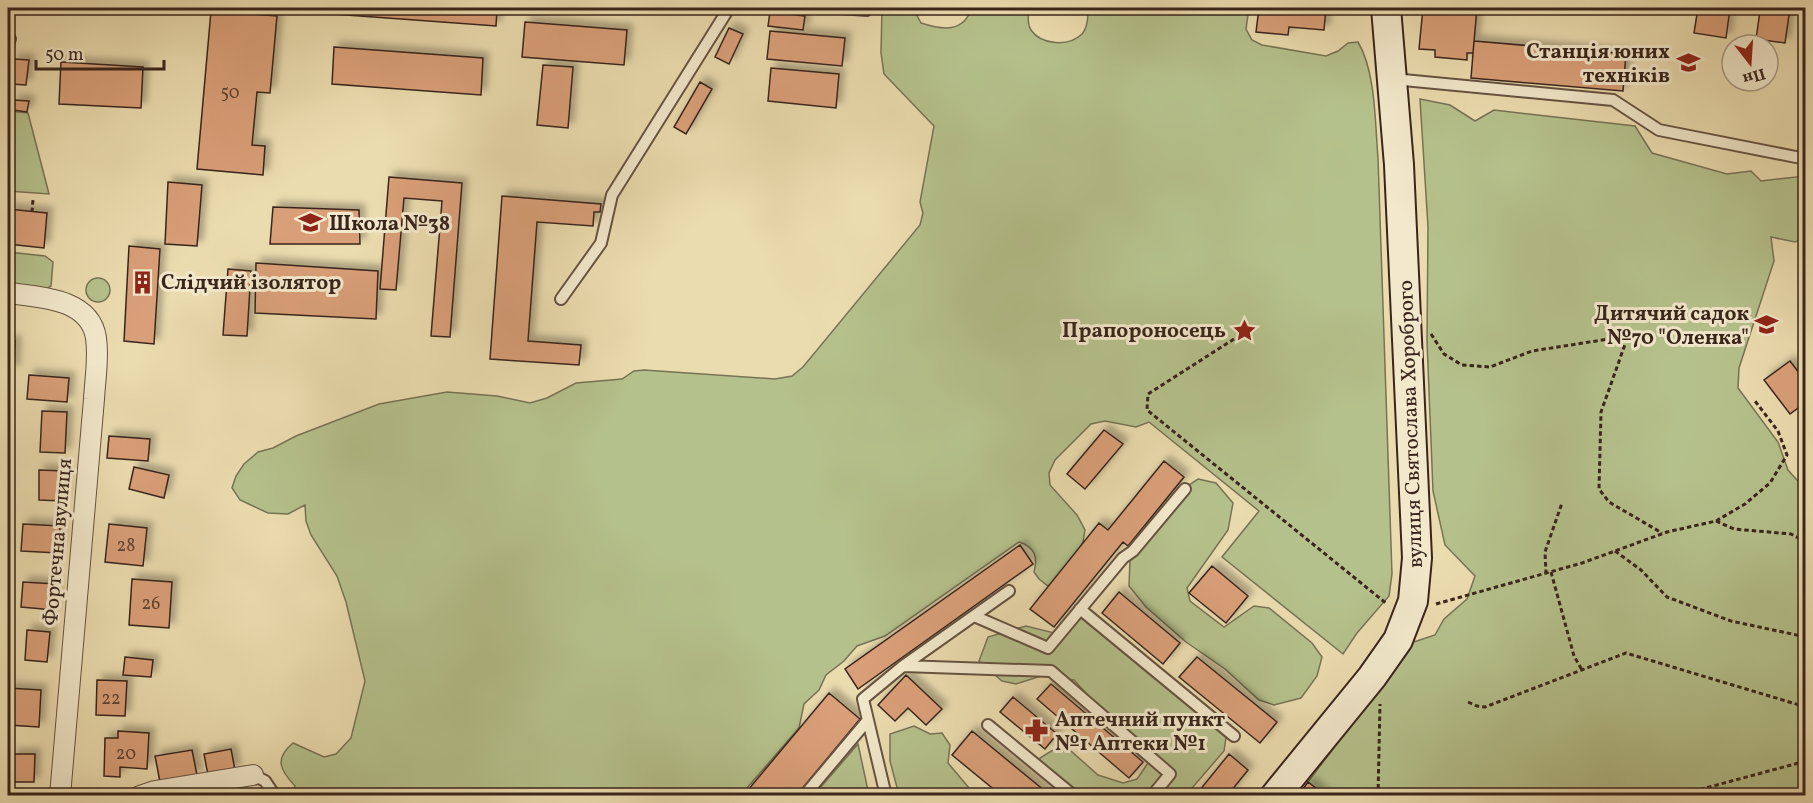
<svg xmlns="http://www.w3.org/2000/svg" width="1813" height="803" font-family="Vollkorn,serif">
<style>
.green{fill:#b5c18c;stroke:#777354;stroke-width:1.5}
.building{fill:#d99f78;stroke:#39251c;stroke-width:1.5;filter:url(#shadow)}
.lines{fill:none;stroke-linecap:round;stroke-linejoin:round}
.service-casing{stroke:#665341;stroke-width:14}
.minor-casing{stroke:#665341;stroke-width:22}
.secondary-casing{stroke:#39251c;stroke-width:32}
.path{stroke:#39251c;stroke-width:3;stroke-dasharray:4.5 3;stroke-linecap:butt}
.service{stroke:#f2e8cb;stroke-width:10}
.minor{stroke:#f2e8cb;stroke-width:20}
.secondary{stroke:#f2e8cb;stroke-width:28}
.labels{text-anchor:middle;stroke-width:6;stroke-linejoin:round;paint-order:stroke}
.number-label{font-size:18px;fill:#614433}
.poi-label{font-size:21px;font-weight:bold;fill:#39251c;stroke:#f2e8cb;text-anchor:end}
.street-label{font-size:21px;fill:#39251c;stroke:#f2e8cb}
</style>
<defs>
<filter id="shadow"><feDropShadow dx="5.5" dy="-5.5" stdDeviation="3" flood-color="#0004"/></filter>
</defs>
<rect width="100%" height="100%" fill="#ebdcaf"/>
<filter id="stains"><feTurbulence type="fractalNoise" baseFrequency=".00333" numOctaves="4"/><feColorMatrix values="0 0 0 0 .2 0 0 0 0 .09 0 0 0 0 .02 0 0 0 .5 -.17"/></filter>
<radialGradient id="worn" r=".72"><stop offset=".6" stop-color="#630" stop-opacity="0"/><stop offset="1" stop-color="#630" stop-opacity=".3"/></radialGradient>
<path class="green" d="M882 8H913L921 23C943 30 963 33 972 8H1029C1028 15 1027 24 1031 30 1041 45 1069 47 1082 34 1088 27 1088 16 1088 8H1249L1246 29 1252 40 1262 45 1326 56 1338 51 1348 43 1358 42C1376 72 1375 124 1378 158L1392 574 1389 596 1357 633 1343 654 1222 557 1259 511 1149 422 1136 427 1105 421 1091 424 1055 460 1049 473 1050 485 1077 515 1085 530 1083 542 1072 563 1058 580 1048 586 1039 579 1034 572C1038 557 1035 547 1019 542L885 636 857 646 844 661 826 675 819 690 804 704 799 728 741 795H287L292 794 295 786C280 770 274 759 293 743L324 757 336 754 351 738 365 681 346 602 337 576 311 535 306 521 305 505 288 514 268 513 240 500 232 488 236 476 244 464 258 452 273 448 296 436 379 404 447 392 497 396 530 403 547 398 576 383 622 379 634 371 644 370 775 379 792 376 803 367 920 225 923 213 920 202 934 126 884 74 881 53Z
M1420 99 1450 105 1475 121 1494 110 1635 126 1652 153 1727 174 1751 171 1761 181 1805 176V238L1795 242 1771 237 1774 261 1739 368 1738 388 1778 442 1788 470 1805 489V795L1326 796 1308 782 1414 642 1435 635 1444 619 1467 599 1475 576 1445 545 1433 491 1427 341 1428 227Z
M8 111 28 113 49 194 8 191Z
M8 252 45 256 53 262 51 286 40 293 8 287Z
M86 290a12 12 0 1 1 24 0a12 12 0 1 1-24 0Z
M1198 479 1216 483 1233 503 1228 530 1187 588 1190 601 1224 627 1254 606 1269 608 1312 643 1322 657 1317 676 1301 698 1274 705 1259 700 1225 669 1186 642 1146 607 1129 586 1130 560 1154 535 1172 496Z
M1070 615 1100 619 1220 719 1226 738 1224 751 1186 795H1063L1038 773 1040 758 1053 750 1071 751 1098 775 1123 783 1137 779 1148 763 1142 742 1103 712 1074 680 1041 676 1016 684 1002 681 979 661 988 637 1026 626 1054 633Z
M914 726 930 734 942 733 950 745 948 763 975 795H899L890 761V734Z
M858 744 869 795H814Z"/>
<path class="building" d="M334 8H497L496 26 333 14Z
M1259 8H1326L1324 30 1289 27 1288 35 1256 32Z
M1423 8H1477L1473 53H1467V60L1435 57V50L1419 49Z
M1698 8H1730L1726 38 1694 33Z
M1737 8H1790L1785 43 1756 39 1760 11Z
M211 11 277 16 270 93 257 92 252 145 265 146 263 175 197 169Z
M770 12 805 16 803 30 768 26Z
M525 22 627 30 624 65 522 57Z
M729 28 743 34 729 64 715 57Z
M770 31 845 38 842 66 767 59Z
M1474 41 1626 54 1623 91 1471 78Z
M334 47 483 58 481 95 332 84Z
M14 59 29 60 26 85 11 84Z
M61 62 143 67 141 108 59 104Z
M543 65 573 67 568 128 537 125Z
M771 68 839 74 836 108 768 101Z
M700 82 712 89 686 134 674 127Z
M14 100 29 101 27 112 13 110Z
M389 177 462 183 450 337 431 336 442 201 404 198 396 290 380 289Z
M168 182 202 185 197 246 165 244Z
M502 196 601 204 600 212H594L593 226 537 222 528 341 581 345 579 365 490 359Z
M273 207 359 210 360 244H270Z
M8 209 47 213 44 248 8 244Z
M129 246 160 249 154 344 124 341Z
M256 263 378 271 376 319 255 313Z
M228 269 251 271 247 336 223 335Z
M8 341H15L14 370H8Z
M1790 361 1806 382V402L1790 414 1764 380Z
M29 375 69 378 67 402 27 399Z
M42 411 67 412 65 453 40 452Z
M1104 430 1123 444 1085 489 1067 474Z
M109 436 150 439 148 461 107 458Z
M1164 461 1184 477 1128 546 1123 542 1054 627 1030 609 1099 523 1108 530Z
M134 467 169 475 164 498 129 489Z
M39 470 64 471 63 501 39 500Z
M23 524 60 526 58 553 21 551Z
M109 524 147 528 143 566 105 562Z
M1020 545 1033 564 858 689 845 669Z
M1212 566 1248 596 1226 623 1189 593Z
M132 579 172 582 169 628 129 625Z
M23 582 56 584 54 610 21 607Z
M1119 592 1180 643 1163 664 1102 613Z
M27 630 50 632 47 662 25 660Z
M125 657 153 660 151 677 123 675Z
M1197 657 1277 722 1260 743 1179 677Z
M906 675 942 709 926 725 908 708 895 721 878 705Z
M97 680 127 681 125 716 96 715Z
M1051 684 1143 762 1129 778 1037 699Z
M8 688 41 690 39 727 8 725Z
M829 693 860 719 796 796H743Z
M1013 697 1057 734 1045 749 1000 712Z
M118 731 149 733 147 769 120 767V777L104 776 105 738H118Z
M972 731 1051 796H1002L952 755Z
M231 749 235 770 208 775 204 754Z
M192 750 197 775 160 782 155 756Z
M12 754H35L34 782H12Z
M1229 754 1248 770 1227 796H1195Z
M1308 782 1326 796H1298Z"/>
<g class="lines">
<defs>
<path id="service" d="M841 8 866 10 867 8
M8 44 10 39
M1393 79 1613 100 1659 130 1806 159
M561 299 601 243 612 195 729 8
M1080 609 1234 736
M974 616 1048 648 1123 558 1133 551 1185 489
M903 666 1009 591
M988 725 1074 796
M253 775 265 781 275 796
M804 796 868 720
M886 796 863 699 903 666 1051 671 1170 774 1152 796"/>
<path id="minor" d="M8 293C39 297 90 298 96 338 99 358 95 380 94 399L60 796
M140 796 155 791 253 775"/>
<path id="secondary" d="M1275 796 1372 677 1398 640 1413 601 1417 558 1399 165 1386 8"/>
</defs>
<use href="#service" class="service-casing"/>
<use href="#minor" class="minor-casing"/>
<use href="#secondary" class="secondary-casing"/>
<path class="path" d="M32 212 33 199
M1431 334 1444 354 1462 365 1490 367 1532 351 1628 336 1601 412 1599 489 1609 502 1662 533
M1234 339 1148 394 1147 410 1387 604
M1716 521 1734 529 1791 534 1806 542
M1615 551 1641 570 1667 597 1731 621 1806 637
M1551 572 1574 656 1582 670
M1546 574 1545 552 1562 503
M1436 604 1582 563 1667 532 1716 521 1745 504 1770 483 1787 455 1778 431 1755 401
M1468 702 1477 706 1485 707 1626 653 1806 707
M1378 796 1380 704
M1633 796 1687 793 1806 761"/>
<use href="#service" class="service"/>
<use href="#minor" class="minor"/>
<use href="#secondary" class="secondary"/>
</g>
<defs>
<symbol id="school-bare" viewBox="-9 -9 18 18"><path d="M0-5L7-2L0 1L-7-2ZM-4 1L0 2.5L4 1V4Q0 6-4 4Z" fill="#8f2418" stroke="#f2e8cb" stroke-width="2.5" paint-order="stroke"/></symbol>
<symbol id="building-bare" viewBox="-9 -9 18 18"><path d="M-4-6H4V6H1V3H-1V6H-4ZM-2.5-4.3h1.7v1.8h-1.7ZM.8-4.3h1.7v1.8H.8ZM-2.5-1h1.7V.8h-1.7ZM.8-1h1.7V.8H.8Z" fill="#8f2418" stroke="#f2e8cb" stroke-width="2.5" paint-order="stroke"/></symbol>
<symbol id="sight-bare" viewBox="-9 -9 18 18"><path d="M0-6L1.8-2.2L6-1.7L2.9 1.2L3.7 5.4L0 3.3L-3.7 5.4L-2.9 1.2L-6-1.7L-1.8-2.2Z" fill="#8f2418" stroke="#f2e8cb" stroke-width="2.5" paint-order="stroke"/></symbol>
<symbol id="pharmacy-bare" viewBox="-9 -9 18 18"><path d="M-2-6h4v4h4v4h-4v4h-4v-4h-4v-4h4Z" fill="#8f2418" stroke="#f2e8cb" stroke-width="2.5" paint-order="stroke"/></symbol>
</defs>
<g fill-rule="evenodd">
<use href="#school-bare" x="1672" y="46" width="33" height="33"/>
<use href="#school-bare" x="294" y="206" width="33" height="33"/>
<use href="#building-bare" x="126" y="266" width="33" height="33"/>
<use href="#school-bare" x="1750" y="308" width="33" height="33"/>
<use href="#sight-bare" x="1228" y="314" width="33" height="33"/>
<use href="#pharmacy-bare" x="1020" y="714" width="33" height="33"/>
</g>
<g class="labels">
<g class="number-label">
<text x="230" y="98">50</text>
<text x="126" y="551">28</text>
<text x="151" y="609">26</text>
<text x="111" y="704">22</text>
<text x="126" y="759">20</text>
</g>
<g class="poi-label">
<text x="1670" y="58">Станція юних<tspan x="1670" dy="24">техніків</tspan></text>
<text x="329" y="230" text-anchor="start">Школа №38</text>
<text x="161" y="289" text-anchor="start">Слідчий ізолятор</text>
<text x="1749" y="320">Дитячий садок<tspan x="1749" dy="24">№70 "Оленка"</tspan></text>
<text x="1226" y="337">Прапороносець</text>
<text x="1055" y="726" text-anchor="start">Аптечний пункт<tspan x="1055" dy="24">№1 Аптеки №1</tspan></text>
</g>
<g class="street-label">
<text transform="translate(1410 424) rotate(-92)" y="7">вулиця Святослава Хороброго</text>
<text transform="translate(57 542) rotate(-85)" y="7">Фортечна вулиця</text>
</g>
</g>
<rect width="1813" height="803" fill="none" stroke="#ebdcaf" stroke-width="30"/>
<rect x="9" y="9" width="1795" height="785" fill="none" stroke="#39251c" stroke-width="3"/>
<rect x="15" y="15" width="1783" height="773" fill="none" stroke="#39251c" stroke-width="1.5"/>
<g transform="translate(1750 63) rotate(163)"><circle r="28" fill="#f2e8cb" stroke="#a89a85" stroke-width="1.5"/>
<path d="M0-4.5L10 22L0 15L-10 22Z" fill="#8f2418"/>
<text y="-9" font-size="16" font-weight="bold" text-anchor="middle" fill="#39251c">Пн</text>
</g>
<path d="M36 60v9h128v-9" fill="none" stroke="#39251c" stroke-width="3"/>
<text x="45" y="60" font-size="18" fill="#39251c" stroke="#f2e8cb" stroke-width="4.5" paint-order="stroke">50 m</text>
<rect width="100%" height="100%" filter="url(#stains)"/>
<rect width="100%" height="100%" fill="url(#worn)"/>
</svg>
